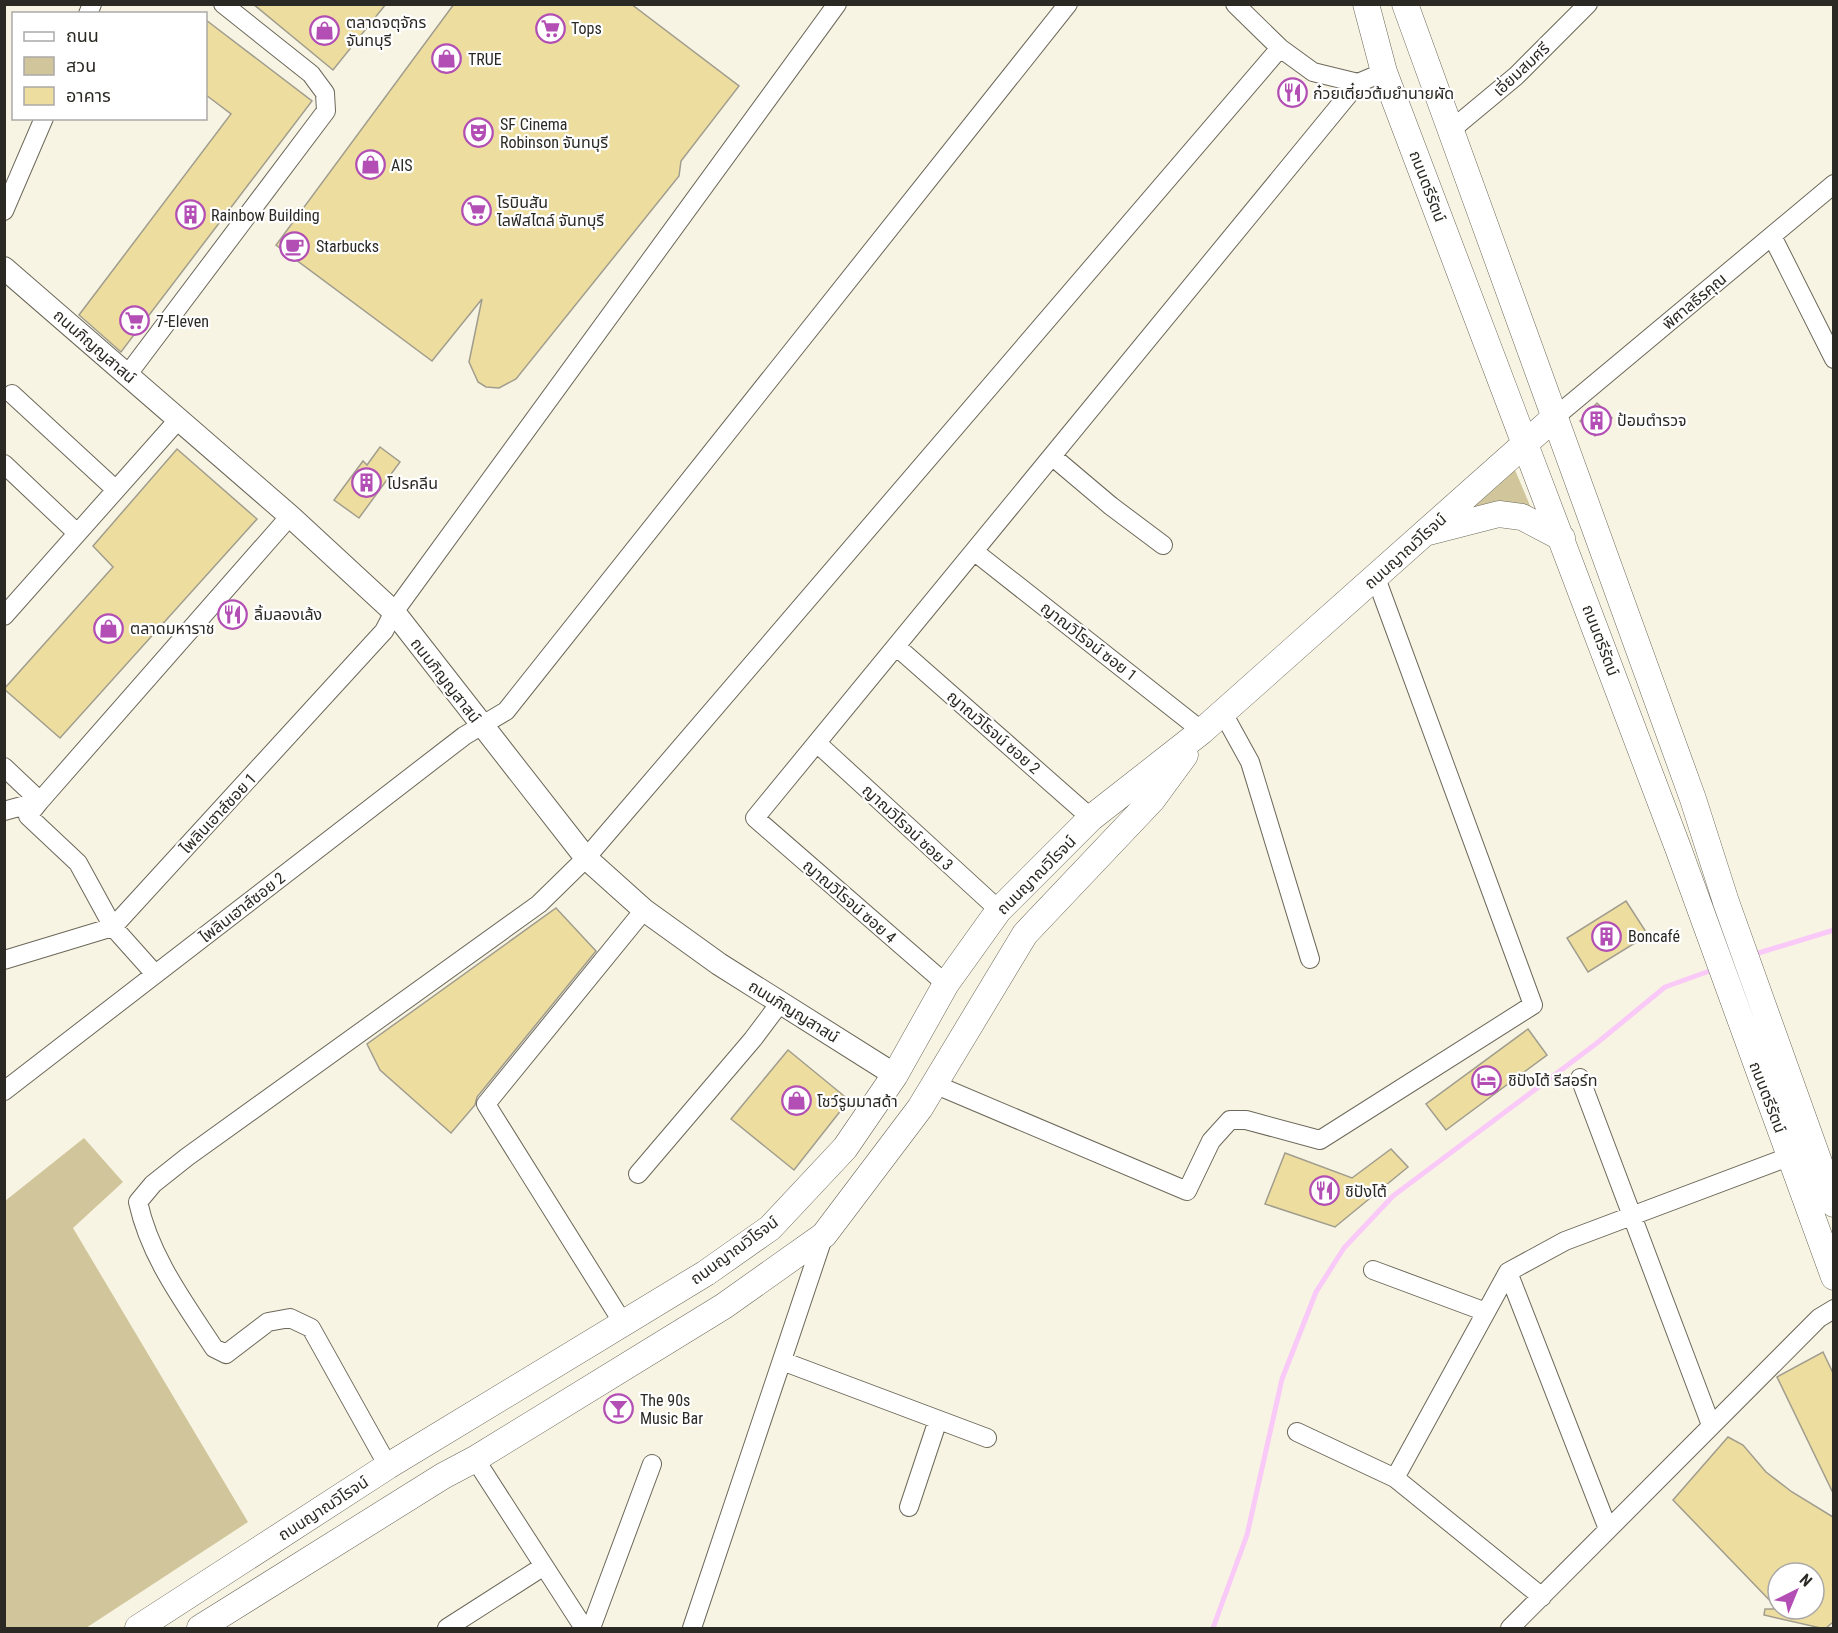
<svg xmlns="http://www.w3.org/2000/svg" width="1838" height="1633" font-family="'Roboto Condensed','Noto Sans Thai',sans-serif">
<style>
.green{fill:#d1c69b}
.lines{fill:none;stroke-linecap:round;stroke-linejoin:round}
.stream{stroke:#f9c9f8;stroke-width:5}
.building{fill:#eddd9f;stroke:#a19d8e;stroke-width:1.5;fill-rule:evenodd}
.minor-casing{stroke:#6c685a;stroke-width:20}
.tertiary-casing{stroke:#6c685a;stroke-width:24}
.secondary-casing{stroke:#6c685a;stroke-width:27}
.minor{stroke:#fff;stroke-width:18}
.tertiary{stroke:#fff;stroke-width:22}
.secondary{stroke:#fff;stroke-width:26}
.labels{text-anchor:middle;stroke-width:4.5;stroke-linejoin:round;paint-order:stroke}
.poi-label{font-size:16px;fill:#2b2923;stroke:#fff;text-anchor:start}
.street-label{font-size:16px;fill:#2b2923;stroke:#fff}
</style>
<rect width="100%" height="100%" fill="#f8f4e3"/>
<path class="green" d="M1515 470 1534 515 1467 513Z
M84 1138 123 1182 73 1228 248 1522 86 1628H5V1201Z"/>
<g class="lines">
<path class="stream" d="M1752 955 1834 930
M1213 1628 1247 1535 1282 1379 1316 1292 1344 1248 1393 1196 1597 1043 1665 987 1715 969"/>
</g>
<path class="building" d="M253 4H386L333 70Z
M454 4H631L739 86 681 161 679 176 516 379 499 388 486 387 478 382 469 362 482 299 432 361 276 245Z
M206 20 312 101 121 352 79 315 231 114 206 95Z
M1597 403 1612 418 1595 436 1580 421Z
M380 447 400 462 359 518 334 500 363 461 367 465Z
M177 449 257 519 60 738 4 689 113 567 93 546Z
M1626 901 1648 935 1588 972 1567 938Z
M556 908 596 951 477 1097 475 1105 451 1133 380 1070 367 1044Z
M1528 1029 1547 1055 1446 1130 1426 1104Z
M788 1050 849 1100 794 1170 731 1119Z
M1391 1149 1408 1167 1335 1227 1265 1204 1285 1153 1352 1178Z
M1823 1352 1833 1373V1493L1777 1377Z
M1728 1437 1743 1445 1766 1472 1792 1492 1833 1517V1622L1825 1629 1764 1615 1765 1609H1778L1673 1500ZM1778 1573H1814V1609H1778Z"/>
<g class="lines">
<defs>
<path id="minor" d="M1235 4 1280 48 1313 72 1358 83 1384 72
M88 14 92 4
M1451 130 1516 76 1588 4
M4 211 44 118
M1772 236 1834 359
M128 374 326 111 325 93 311 74 223 4
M12 394 115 489
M1555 417 1834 184
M1053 457 1111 506 1163 545
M4 464 77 533
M975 552 1202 731
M4 616 178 420
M897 647 1091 818
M1223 713 1250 762 1310 959
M818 744 999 910
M4 767 40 801 28 816 78 863 113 927 155 974
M4 811 40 801 290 516
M4 960 113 927 384 631 394 612 837 4
M946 984 755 818 1358 83
M1580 1078 1711 1425
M934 1084 1187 1191 1211 1141 1230 1120H1246L1320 1140 1533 1005 1376 578
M4 1091 464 736 506 711 1068 4
M638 1174 753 1039 780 1003
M1373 1270 1486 1312
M1508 1272 1608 1529
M623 1323 486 1104 644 910
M782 1361 987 1438
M1297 1432 1395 1478 1542 1597
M475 1459 584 1628
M388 1466 311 1328 290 1318 268 1322 226 1354 214 1348C184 1302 150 1257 138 1202L153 1184 187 1157 539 904 586 858 1280 48
M1395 1478 1508 1272 1565 1241 1791 1156
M909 1507 938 1420
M447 1628 544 1566
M591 1628 652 1464
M692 1628 824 1235
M1510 1628 1819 1318 1834 1309"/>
<path id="tertiary" d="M4 268 290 516 394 612 586 858 644 910 719 964 895 1075"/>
<path id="secondary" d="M1366 4 1384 72 1678 848 1834 1277
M1405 4 1693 799 1726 902 1834 1204
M1429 532 1499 514 1522 517 1562 538
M138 1628 388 1466 706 1273 770 1228 845 1148 895 1075 946 984 999 910 1091 818 1202 731 1555 417
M200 1628 443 1476 475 1459 724 1306 824 1235 920 1108 1025 934 1152 800 1185 755"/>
</defs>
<use href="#minor" class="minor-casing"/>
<use href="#tertiary" class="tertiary-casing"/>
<use href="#secondary" class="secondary-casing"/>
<use href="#minor" class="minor"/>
<use href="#tertiary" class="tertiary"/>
<use href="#secondary" class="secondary"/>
</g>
<defs>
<symbol id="supermarket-ring" viewBox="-11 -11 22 22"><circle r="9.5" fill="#fff" stroke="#b24eb4" stroke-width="1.5"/><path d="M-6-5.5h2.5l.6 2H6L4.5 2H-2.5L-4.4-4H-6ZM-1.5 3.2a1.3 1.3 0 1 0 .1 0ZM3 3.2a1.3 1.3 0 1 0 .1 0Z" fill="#b24eb4"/></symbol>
<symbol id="shop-ring" viewBox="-11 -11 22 22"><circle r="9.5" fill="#fff" stroke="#b24eb4" stroke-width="1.5"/><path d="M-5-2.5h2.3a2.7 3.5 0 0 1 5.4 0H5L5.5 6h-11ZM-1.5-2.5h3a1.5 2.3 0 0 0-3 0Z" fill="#b24eb4"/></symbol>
<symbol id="restaurant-ring" viewBox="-11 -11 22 22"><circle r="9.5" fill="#fff" stroke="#b24eb4" stroke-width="1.5"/><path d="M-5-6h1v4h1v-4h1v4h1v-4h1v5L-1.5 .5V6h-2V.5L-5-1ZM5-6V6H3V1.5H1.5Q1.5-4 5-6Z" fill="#b24eb4"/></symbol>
<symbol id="theatre-ring" viewBox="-11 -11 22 22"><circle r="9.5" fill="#fff" stroke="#b24eb4" stroke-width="1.5"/><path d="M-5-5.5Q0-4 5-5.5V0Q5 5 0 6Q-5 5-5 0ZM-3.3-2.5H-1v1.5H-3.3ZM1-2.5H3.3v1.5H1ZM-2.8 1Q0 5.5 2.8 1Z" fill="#b24eb4"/></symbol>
<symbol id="building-ring" viewBox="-11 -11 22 22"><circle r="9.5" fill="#fff" stroke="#b24eb4" stroke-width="1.5"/><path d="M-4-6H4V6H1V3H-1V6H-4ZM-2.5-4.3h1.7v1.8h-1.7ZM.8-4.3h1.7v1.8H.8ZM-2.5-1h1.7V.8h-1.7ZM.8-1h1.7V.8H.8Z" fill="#b24eb4"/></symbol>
<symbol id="cafe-ring" viewBox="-11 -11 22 22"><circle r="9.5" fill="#fff" stroke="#b24eb4" stroke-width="1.5"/><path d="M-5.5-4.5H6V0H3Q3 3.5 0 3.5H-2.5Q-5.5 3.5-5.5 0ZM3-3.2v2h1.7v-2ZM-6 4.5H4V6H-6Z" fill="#b24eb4"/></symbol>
<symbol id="hotel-ring" viewBox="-11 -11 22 22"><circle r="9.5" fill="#fff" stroke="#b24eb4" stroke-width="1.5"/><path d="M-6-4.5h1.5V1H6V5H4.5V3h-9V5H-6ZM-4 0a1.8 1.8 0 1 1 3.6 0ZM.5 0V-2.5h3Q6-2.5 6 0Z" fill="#b24eb4"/></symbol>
<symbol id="bar-ring" viewBox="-11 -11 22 22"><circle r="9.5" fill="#fff" stroke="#b24eb4" stroke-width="1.5"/><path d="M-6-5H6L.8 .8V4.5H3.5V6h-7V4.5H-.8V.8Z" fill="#b24eb4"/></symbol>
</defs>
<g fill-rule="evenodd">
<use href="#supermarket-ring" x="534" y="12" width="33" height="33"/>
<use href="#shop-ring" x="308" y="14" width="33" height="33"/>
<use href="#shop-ring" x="430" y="42" width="33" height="33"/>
<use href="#restaurant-ring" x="1276" y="76" width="33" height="33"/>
<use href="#theatre-ring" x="462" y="116" width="33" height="33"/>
<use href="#shop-ring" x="354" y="148" width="33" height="33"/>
<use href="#supermarket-ring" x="460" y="194" width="33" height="33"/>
<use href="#building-ring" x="174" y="198" width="33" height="33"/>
<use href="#cafe-ring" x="278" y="230" width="33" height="33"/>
<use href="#supermarket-ring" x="118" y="304" width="33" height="33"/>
<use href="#building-ring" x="1580" y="404" width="33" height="33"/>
<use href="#building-ring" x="350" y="466" width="33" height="33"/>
<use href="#restaurant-ring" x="216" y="598" width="33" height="33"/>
<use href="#shop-ring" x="92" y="612" width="33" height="33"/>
<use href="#building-ring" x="1590" y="920" width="33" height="33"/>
<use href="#hotel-ring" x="1470" y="1064" width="33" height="33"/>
<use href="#shop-ring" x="780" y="1084" width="33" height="33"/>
<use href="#restaurant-ring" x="1308" y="1174" width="33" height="33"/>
<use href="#bar-ring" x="602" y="1392" width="33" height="33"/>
</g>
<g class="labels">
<g class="poi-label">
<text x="346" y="28">ตลาดจตุจักร<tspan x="346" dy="18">จันทบุรี</tspan></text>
<text x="571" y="34">Tops</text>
<text x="468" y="65">TRUE</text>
<text x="1313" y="99">ก๋วยเตี๋ยวต้มยำนายผัด</text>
<text x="500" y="130">SF Cinema<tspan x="500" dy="18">Robinson จันทบุรี</tspan></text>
<text x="391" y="171">AIS</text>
<text x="497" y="208">โรบินสัน<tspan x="497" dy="18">ไลฟ์สไตล์ จันทบุรี</tspan></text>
<text x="211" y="221">Rainbow Building</text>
<text x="316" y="252">Starbucks</text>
<text x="156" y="327">7-Eleven</text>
<text x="1617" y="426">ป้อมตำรวจ</text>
<text x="387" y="489">โปรคลีน</text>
<text x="254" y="620">ลิ้มลองเล้ง</text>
<text x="130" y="634">ตลาดมหาราช</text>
<text x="1628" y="942">Boncafé</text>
<text x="1508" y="1086">ชิปังโต้ รีสอร์ท</text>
<text x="817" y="1107">โชว์รูมมาสด้า</text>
<text x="1345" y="1197">ชิปังโต้</text>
<text x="640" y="1406">The 90s<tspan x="640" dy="18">Music Bar</tspan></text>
</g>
<g class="street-label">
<text transform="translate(1521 69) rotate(-43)" y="6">เอี่ยมสมศรี</text>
<text transform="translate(1428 186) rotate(69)" y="6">ถนนตรีรัตน์</text>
<text transform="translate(1694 301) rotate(-40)" y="6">พิศาลธีรคุณ</text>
<text transform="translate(95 346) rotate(41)" y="6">ถนนภิญญสาสน์</text>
<text transform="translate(1405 551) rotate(-42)" y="6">ถนนญาณวิโรจน์</text>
<text transform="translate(1601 640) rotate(69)" y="6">ถนนตรีรัตน์</text>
<text transform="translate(1089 641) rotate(38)" y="6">ญาณวิโรจน์ ซอย 1</text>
<text transform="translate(446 680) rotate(52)" y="6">ถนนภิญญสาสน์</text>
<text transform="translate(994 732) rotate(41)" y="6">ญาณวิโรจน์ ซอย 2</text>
<text transform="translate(218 813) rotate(-47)" y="6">ไพลินเฮาส์ซอย 1</text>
<text transform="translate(908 827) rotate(43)" y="6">ญาณวิโรจน์ ซอย 3</text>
<text transform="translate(1036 875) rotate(-45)" y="6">ถนนญาณวิโรจน์</text>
<text transform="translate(850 901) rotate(41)" y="6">ญาณวิโรจน์ ซอย 4</text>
<text transform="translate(242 907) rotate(-38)" y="6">ไพลินเฮาส์ซอย 2</text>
<text transform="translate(794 1011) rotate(32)" y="6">ถนนภิญญสาสน์</text>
<text transform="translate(1768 1097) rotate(69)" y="6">ถนนตรีรัตน์</text>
<text transform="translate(734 1250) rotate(-36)" y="6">ถนนญาณวิโรจน์</text>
<text transform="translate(323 1508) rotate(-33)" y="6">ถนนญาณวิโรจน์</text>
</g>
</g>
<rect width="1838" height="1633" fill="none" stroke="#2b2923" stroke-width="12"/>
<rect x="12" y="12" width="195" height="108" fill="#ffffff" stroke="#aaa9a7" stroke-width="1.5"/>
<rect x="24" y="32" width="30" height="9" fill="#ffffff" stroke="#aaa9a7" stroke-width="1.5"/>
<text x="66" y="42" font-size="18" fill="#2b2923">ถนน</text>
<rect x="24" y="57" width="30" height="18" fill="#d1c69b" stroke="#aaa9a7" stroke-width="1.5"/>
<text x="66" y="72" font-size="18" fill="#2b2923">สวน</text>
<rect x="24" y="87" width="30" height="18" fill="#eddd9f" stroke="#aaa9a7" stroke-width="1.5"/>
<text x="66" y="102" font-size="18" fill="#2b2923">อาคาร</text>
<g transform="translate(1796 1591) rotate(43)"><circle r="28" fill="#ffffff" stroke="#aaa9a7" stroke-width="1.5"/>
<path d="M0-4.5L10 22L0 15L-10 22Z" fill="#b24eb4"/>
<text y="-9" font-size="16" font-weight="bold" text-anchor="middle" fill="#2b2923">N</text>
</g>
</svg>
